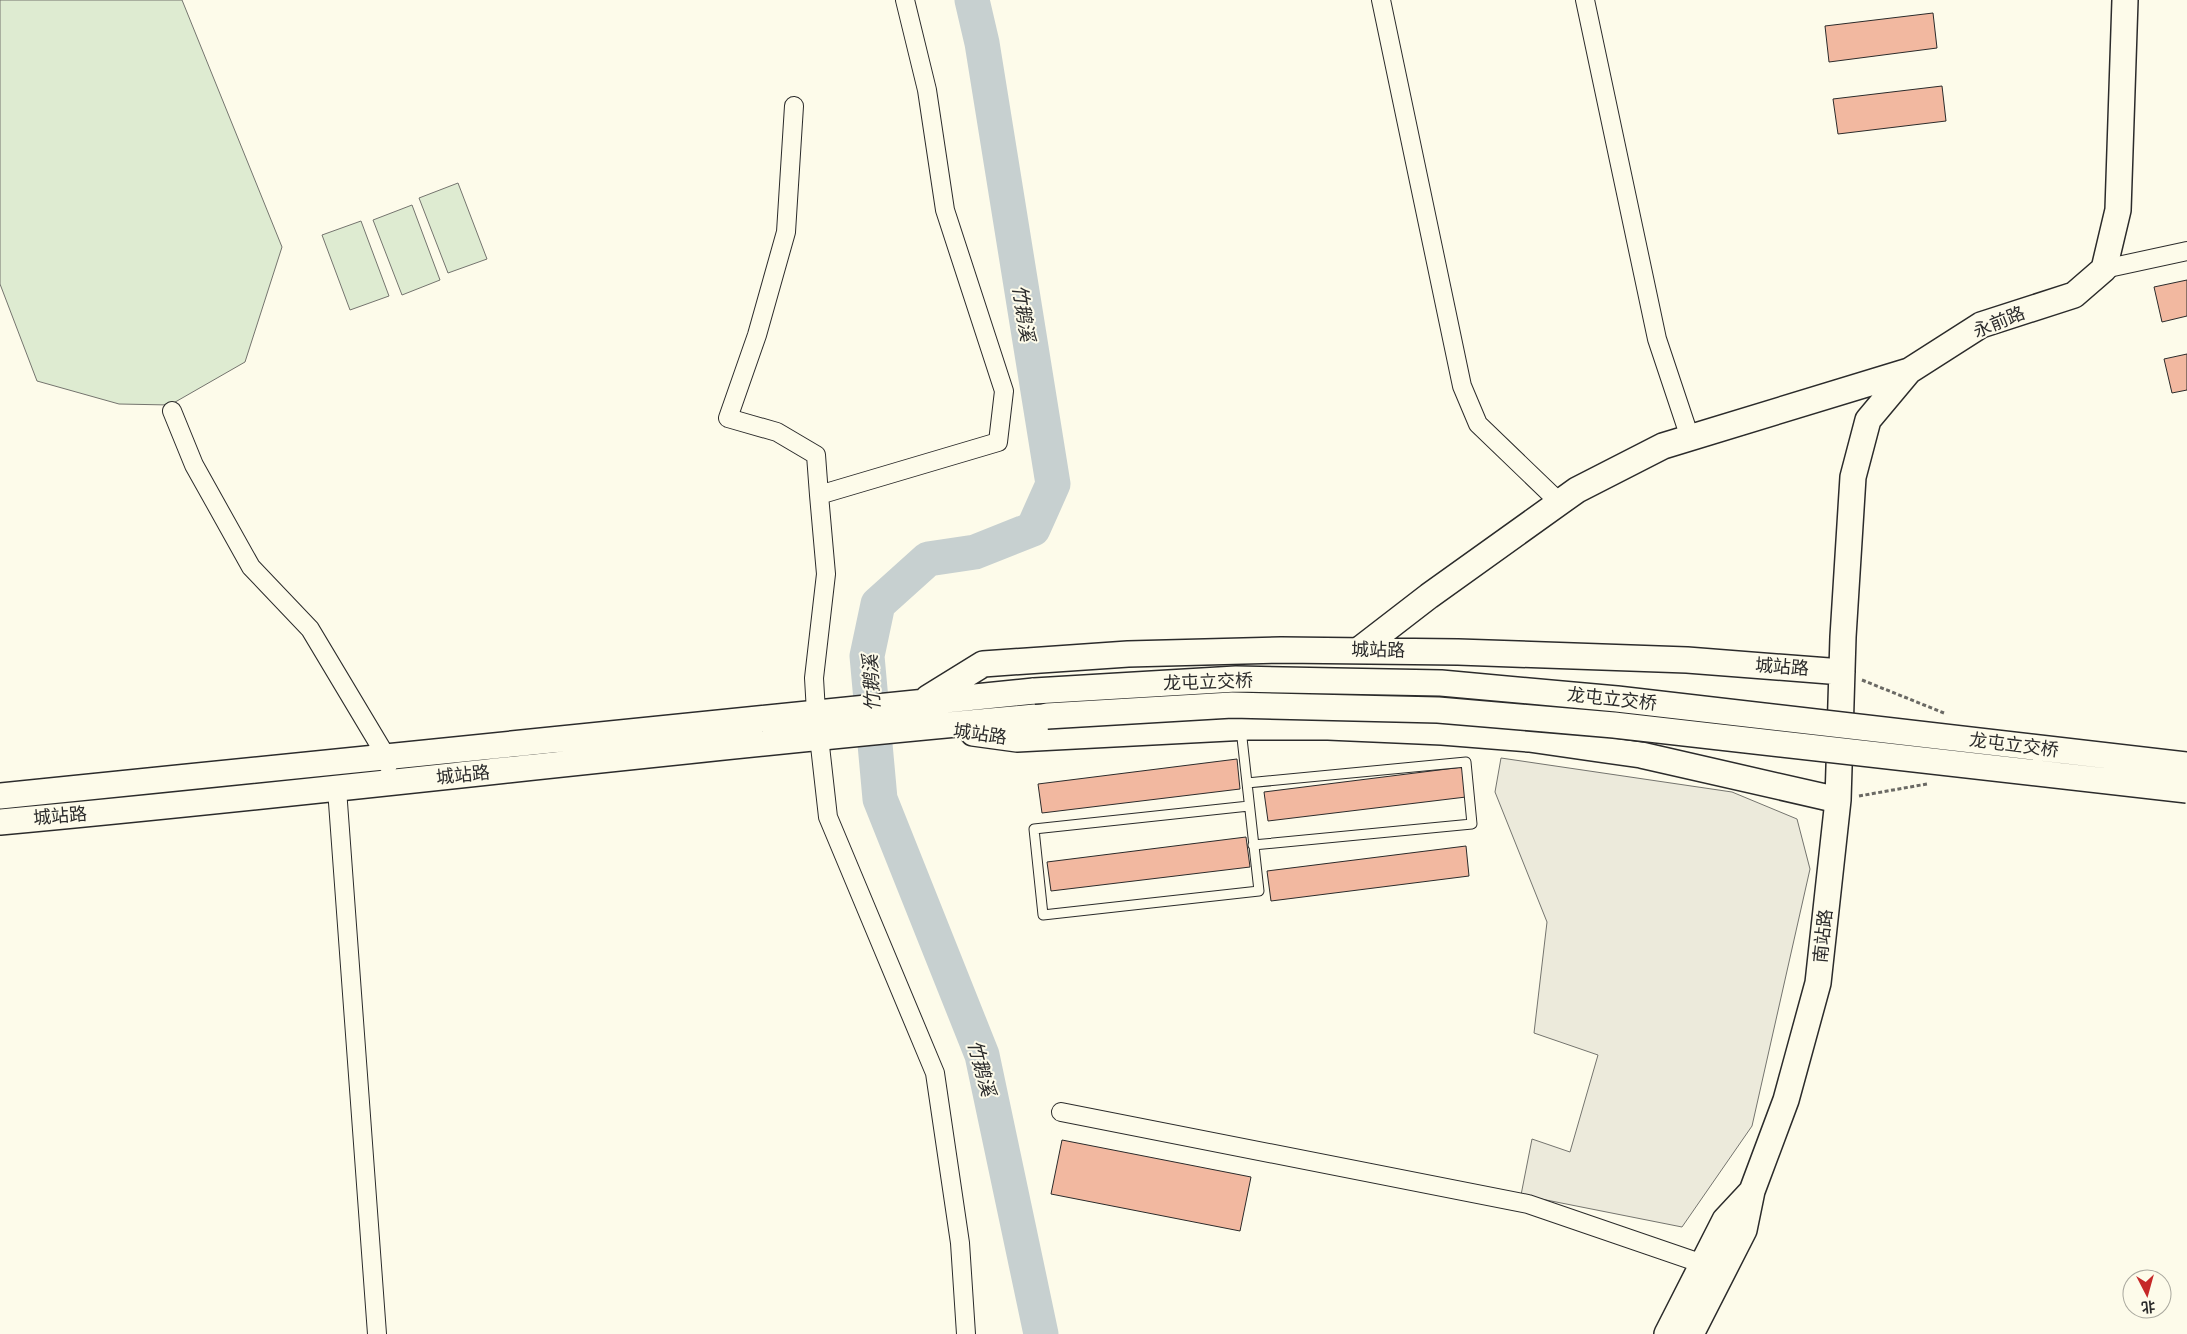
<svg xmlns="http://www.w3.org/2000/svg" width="2187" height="1334" font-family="'PT Sans Narrow','Noto Sans SC',sans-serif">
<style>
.green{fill:#deebd1;stroke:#74746e}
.parking{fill:#eceadb;stroke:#74746e}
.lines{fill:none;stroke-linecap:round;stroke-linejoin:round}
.river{stroke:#c7d0d0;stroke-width:35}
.building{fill:#f2b8a0;stroke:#2b2b2b}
.lane-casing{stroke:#2b2b2b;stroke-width:11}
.street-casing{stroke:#2b2b2b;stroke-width:20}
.secondary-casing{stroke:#2b2b2b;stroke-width:28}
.path{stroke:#6a6964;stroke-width:3;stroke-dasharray:4 2.5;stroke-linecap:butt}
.lane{stroke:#fdfbea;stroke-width:9}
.street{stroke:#fdfbea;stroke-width:18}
.secondary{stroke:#fdfbea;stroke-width:25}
.secondary-bridge-casing{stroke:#2b2b2b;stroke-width:28;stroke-linecap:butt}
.secondary-bridge{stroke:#fdfbea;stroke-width:25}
.labels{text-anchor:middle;stroke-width:4;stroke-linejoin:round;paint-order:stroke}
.street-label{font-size:18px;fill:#2b2b2b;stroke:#fdfbea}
.water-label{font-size:19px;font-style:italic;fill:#2b2b2b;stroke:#fdfbea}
</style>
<rect width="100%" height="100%" fill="#fdfbea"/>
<path class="green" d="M0 0H182L282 247 245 362 170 405 119 404 37 381 0 284Z
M458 183 487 259 448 273 419 198Z
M412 205 440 280 402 295 373 220Z
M361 221 389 296 350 310 322 235Z"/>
<path class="parking" d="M1501 758 1732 792 1797 819 1810 869 1752 1126 1682 1227 1521 1195 1532 1139 1570 1152 1598 1055 1534 1033 1547 922 1495 792Z"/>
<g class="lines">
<path class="river" d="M972 0 982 43 1053 484 1033 529 975 552 928 559 878 604 867 656 880 799 982 1055 1041 1334"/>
</g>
<path class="building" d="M1933 13 1937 48 1829 62 1825 26Z
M1942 86 1946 121 1838 134 1833 99Z
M2187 280V316L2162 322 2154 287Z
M2187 354V390L2172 393 2164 359Z
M1237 759 1240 789 1042 813 1038 784Z
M1463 767 1466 797 1268 821 1264 792Z
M1246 837 1250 867 1051 891 1047 862Z
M1466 846 1469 876 1271 901 1267 871Z
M1062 1140 1251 1177 1240 1231 1051 1194Z"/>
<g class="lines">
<defs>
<path id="lane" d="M1241 729 1259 891 1043 915 1034 829 1249 806
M1247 783 1466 762 1472 824 1253 845"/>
<path id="street" d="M1381 0 1462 386 1478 424 1559 502
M1585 0 1657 339 1690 438
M794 106 786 232 757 335 728 418 777 432 816 455 819 495
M2104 269 2187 251
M172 411 194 465 251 567 310 629 386 756 388 765
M816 712 814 678 826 574 819 495 998 442 1004 391 945 210 927 90 905 0
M819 737 828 817 935 1073 960 1243 966 1334
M337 789 377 1334
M1061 1112 1528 1204 1703 1264"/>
<path id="secondary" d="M1359 650 1429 596 1577 490 1663 446 1909 371
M928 698 983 664 1128 654 1281 650 1458 652 1687 660 1842 672
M973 733 1017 739 1248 727H1328L1442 732 1529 739 1641 755 1838 800
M0 796 1034 691
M0 822C349 790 697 746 1047 716
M1667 1334 1725 1220 1752 1191
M1691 1334 1744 1230 1752 1191 1786 1100 1818 983 1838 800 1843 637 1853 477 1868 420 1909 371 1981 325 2074 295 2104 269 2118 210 2125 0"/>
</defs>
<use href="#lane" class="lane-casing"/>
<use href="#street" class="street-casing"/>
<use href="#secondary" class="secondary-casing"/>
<path class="path" d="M1862 680 1944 713
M1859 796 1927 784"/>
<use href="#lane" class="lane"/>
<use href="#street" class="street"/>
<use href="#secondary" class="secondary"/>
<defs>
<path id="secondary-bridge" d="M1034 691 1236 679 1441 683 1617 699 2187 765
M1047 716 1232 705 1438 710 1614 725 2187 790"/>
</defs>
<use href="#secondary-bridge" class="secondary-bridge-casing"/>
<use href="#secondary-bridge" class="secondary-bridge"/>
</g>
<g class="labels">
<g class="street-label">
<text transform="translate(1999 322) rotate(-22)" y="6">永前路</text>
<text transform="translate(1378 650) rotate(1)" y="6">城站路</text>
<text transform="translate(1782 667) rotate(4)" y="6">城站路</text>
<text transform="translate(1208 682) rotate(-2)" y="6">龙屯立交桥</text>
<text transform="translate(1612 699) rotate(6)" y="6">龙屯立交桥</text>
<text transform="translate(980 734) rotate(8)" y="6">城站路</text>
<text transform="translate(2014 745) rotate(7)" y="6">龙屯立交桥</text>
<text transform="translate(463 775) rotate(-6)" y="6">城站路</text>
<text transform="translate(60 816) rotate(-5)" y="6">城站路</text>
<text transform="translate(1823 936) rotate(-84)" y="6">南站路</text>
</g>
<g class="water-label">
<text transform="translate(1024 313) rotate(81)" y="7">竹鹅溪</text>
<text transform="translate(871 683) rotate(-93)" y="7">竹鹅溪</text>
<text transform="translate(982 1068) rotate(75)" y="7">竹鹅溪</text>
</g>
</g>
<g transform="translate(2147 1294) rotate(174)"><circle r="24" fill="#fdfbea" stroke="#a9a89e"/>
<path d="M0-4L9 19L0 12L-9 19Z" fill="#c62828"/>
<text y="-8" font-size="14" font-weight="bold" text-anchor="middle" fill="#2b2b2b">北</text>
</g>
</svg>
